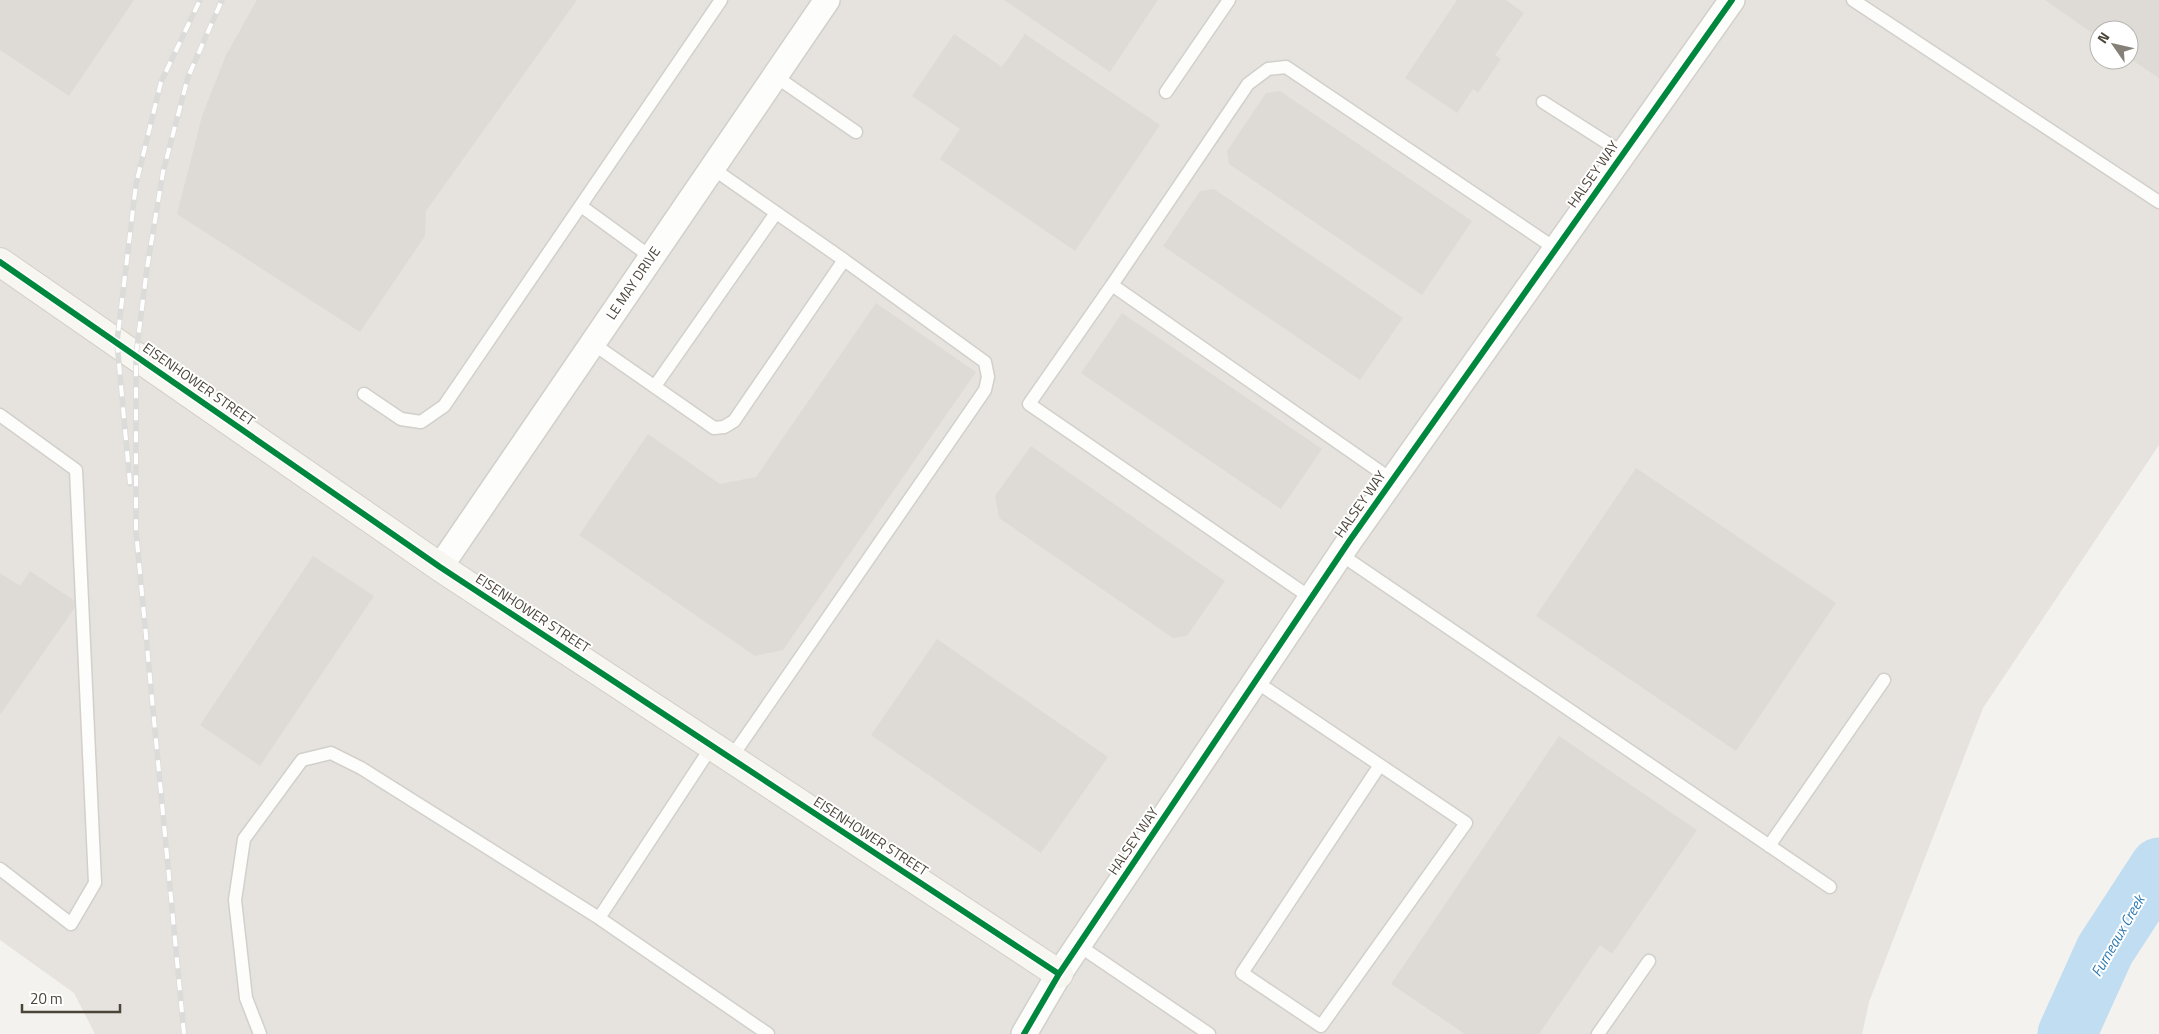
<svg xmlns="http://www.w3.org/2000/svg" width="2159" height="1034" font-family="'Titillium Web',sans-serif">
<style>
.industrial{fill:#e6e2de;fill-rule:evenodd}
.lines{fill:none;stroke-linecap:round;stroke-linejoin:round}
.river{stroke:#c0ddf1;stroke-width:59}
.building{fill:#dedbd6}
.lane-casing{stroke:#d2d0cb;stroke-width:15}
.street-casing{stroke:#d2d0cb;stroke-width:28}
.secondary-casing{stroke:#d3cfc5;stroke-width:30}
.lane{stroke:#fdfdfc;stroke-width:12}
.street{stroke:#fdfdfc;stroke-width:25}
.secondary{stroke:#f7f6f1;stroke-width:28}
.rail-casing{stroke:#dbdbda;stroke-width:5.5}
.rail{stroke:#fff;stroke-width:4;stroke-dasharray:11;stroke-linecap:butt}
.cycleway-casing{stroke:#fff;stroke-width:9}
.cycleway{stroke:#00873e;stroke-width:6}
.labels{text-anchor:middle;stroke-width:4;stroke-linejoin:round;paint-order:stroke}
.street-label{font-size:14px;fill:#4b4439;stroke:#fff}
.water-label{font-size:15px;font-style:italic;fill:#2e7ab2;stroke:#fff}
</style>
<rect width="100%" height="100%" fill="#f4f2ee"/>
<path class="industrial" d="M0 0H2159V445L1983 708 1869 1002 1862 1034H95L74 993 0 940ZM2099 30H2129V60H2099Z"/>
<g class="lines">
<path class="river" d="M2067 1034 2105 950 2159 867"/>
</g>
<path class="building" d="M0 0H134L69 96 0 50Z
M257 0H577L426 211 425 236 360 332 177 214 202 116 226 55Z
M1004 0H1158L1110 72Z
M1457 0H1506L1524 13 1495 55 1501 59 1478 93 1473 89 1457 113 1405 78Z
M2045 0H2159V78L2129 58V30H2099V38Z
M954 34 1002 67 1025 34 1160 125 1075 251 940 159 960 129 912 96Z
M1280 91 1472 221 1422 295 1229 164 1227 151 1266 93Z
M1214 189 1403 318 1360 380 1163 246 1200 191Z
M876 303 976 372 783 650 755 656 579 535 648 434 720 484 756 477Z
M1122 313 1322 449 1281 509 1081 373Z
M1031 446 1225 581 1187 636 1173 638 999 518 995 496Z
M1636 468 1836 603 1736 751 1536 616Z
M313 556 374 596 260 766 200 725Z
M30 571 78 603 0 715V573L20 586Z
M937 639 1108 757 1041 853 871 735Z
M1559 736 1697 830 1612 954 1600 945 1539 1034H1465L1391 984Z"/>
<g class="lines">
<defs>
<path id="lane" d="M1853 0 2159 202
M775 76 856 132
M1166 92 1229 0
M1543 102 1623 153
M581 206 651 257
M1112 285 1248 84 1268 69 1286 67 1556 249
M592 343 714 428 724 427 734 421 844 260 712 168
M655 386 776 213
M364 394 401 419 421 422 444 406 721 0
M0 415 76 470 95 883 71 924 0 869
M1340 554 1830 887
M1311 598 1029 404 1112 285 1392 480
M1255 681 1466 823 1321 1026 1242 973 1380 765
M731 758 985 390 988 377 985 362 844 260
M1769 846 1884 680
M599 918 712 746
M1078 945 1209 1034
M260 1034 246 998 235 900 244 839 302 760 331 753 361 768 599 918 768 1034
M1598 1034 1649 961"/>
<path id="street" d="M440 567 827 0
M1024 1034 1059 974 1350 540 1732 0"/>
<path id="secondary" d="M0 262 440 567 1059 974"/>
</defs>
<use href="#lane" class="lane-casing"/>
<use href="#street" class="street-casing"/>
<use href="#secondary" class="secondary-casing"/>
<use href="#lane" class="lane"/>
<use href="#street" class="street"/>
<use href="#secondary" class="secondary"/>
<defs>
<path id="rail" d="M130 484 117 342 136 184 161 82 200 0
M184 1034 136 531V355L147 268 163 172 188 77 222 0"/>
</defs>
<use href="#rail" class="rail-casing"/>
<use href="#rail" class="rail"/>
<defs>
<path id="cycleway" d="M0 262 440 567 1059 974
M1024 1034 1059 974 1350 540 1732 0"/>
</defs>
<use href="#cycleway" class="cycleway-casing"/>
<use href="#cycleway" class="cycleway"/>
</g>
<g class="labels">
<g class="street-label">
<text transform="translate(1593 174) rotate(-55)" y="5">HALSEY WAY</text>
<text transform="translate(633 283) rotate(-56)" y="5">LE MAY DRIVE</text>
<text transform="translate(199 384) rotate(35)" y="5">EISENHOWER STREET</text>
<text transform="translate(1360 504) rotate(-55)" y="5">HALSEY WAY</text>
<text transform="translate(533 613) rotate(33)" y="5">EISENHOWER STREET</text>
<text transform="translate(871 836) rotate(33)" y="5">EISENHOWER STREET</text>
<text transform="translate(1133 841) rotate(-56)" y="5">HALSEY WAY</text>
</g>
<g class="water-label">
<text transform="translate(2118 936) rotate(-60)" y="5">Furneaux Creek</text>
</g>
</g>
<g transform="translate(2114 45) rotate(304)"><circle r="24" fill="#ffffff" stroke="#b7b4b0"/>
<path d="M0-4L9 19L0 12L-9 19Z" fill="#868178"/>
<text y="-8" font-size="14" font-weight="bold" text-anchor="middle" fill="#4b4439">N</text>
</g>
<path d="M22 1004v8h98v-8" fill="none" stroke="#4b4439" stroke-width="2.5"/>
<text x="30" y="1004" font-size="15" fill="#4b4439" stroke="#ffffff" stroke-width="4" paint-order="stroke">20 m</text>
</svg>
